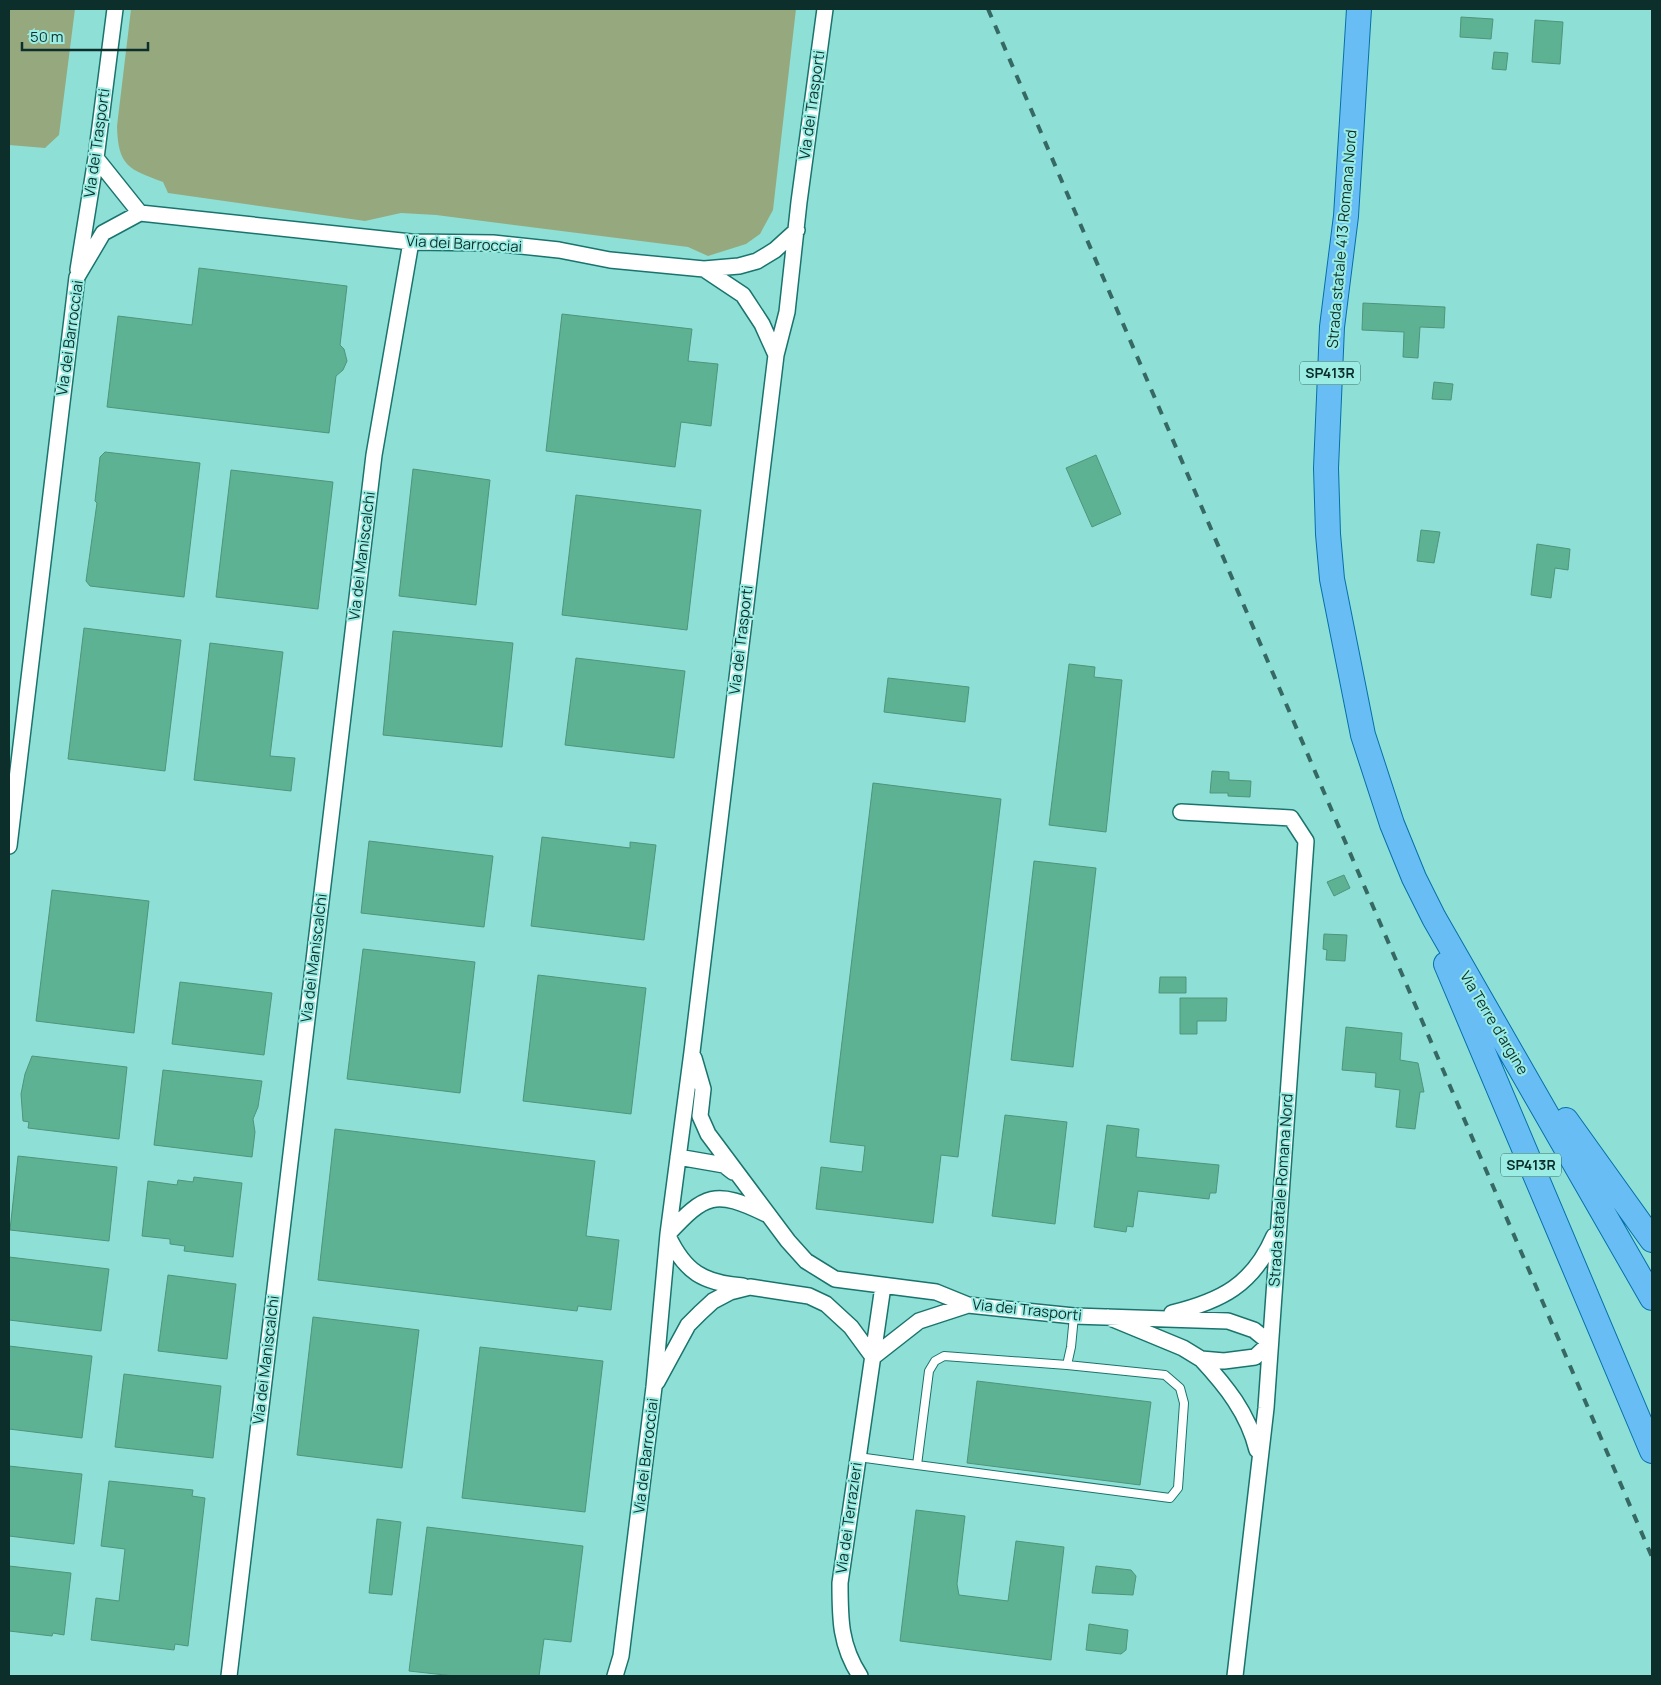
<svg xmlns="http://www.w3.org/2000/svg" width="1661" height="1685" font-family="Manrope,sans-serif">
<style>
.green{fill:#96a97e}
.building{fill:#5cb292;stroke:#50947b}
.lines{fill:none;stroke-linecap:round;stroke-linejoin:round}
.service-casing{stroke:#1a746d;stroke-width:10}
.minor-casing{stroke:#1a746d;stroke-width:18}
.primary-casing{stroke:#066fa9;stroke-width:26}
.service{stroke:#fff;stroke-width:8}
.minor{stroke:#fff;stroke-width:15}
.primary{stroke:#68bef4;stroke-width:24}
.rail{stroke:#366964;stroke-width:4;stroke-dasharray:9 9;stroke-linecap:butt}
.labels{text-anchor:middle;stroke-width:4;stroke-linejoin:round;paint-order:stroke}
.shield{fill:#9bede4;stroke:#376863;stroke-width:1}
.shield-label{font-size:14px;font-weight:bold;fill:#0c2f2c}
.street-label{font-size:15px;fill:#0c2f2c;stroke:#9bede4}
</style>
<rect width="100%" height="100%" fill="#8ee0d7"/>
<path class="green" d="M9 9H75L59 135 45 148 9 145Z
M131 9H796L773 210 760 234 746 244 708 256 688 247 436 215 401 213 365 221 168 193 163 182C129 169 118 167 117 126Z"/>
<path class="building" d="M1461 17 1493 19 1491 39 1460 37Z
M1535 20 1563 22 1560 64 1532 62Z
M1494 52 1508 53 1506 70 1492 69Z
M199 268 347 286 340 345 344 349 347 361 343 370 336 376 329 433 107 407 118 316 192 325Z
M1363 303 1445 307 1444 328 1420 327 1418 358 1403 357 1404 332 1362 330Z
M562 314 692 329 688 361 718 364 711 426 681 422 675 467 546 451Z
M1434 382 1453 384 1451 400 1432 399Z
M105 452 200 463 184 597 90 586 86 581 97 503 95 501 100 457Z
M1096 455 1121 514 1092 527 1066 468Z
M413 469 490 480 476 605 399 596Z
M231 470 333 482 318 609 216 597Z
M576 495 701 510 687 630 562 615Z
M1421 530 1440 532 1434 563 1417 561Z
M1537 544 1570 549 1568 570 1555 568 1551 598 1531 595Z
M84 628 181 640 165 771 68 759Z
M393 631 513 643 502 747 383 735Z
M210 643 283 652 270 756 295 758 291 791 194 780Z
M576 658 685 671 674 758 565 745Z
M1069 664 1095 667 1094 677 1122 680 1106 832 1049 825Z
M888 678 969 687 965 722 884 712Z
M1212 771 1229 772V780L1251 781 1250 797 1228 796V793H1210Z
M873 783 1001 799 958 1157 941 1155 933 1223 816 1209 821 1167 862 1172 865 1146 830 1142Z
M542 837 630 848V842L656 845 644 940 531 926Z
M369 841 493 856 484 927 361 913Z
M1034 861 1096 868 1073 1067 1011 1060Z
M1344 875 1350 888 1334 896 1327 882Z
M52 890 149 901 134 1033 36 1021Z
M1324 934 1347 935 1345 961 1326 960 1327 950 1323 949Z
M363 949 475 962 460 1093 347 1079Z
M538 975 646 988 631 1114 523 1101Z
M1160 977H1186V993H1159Z
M180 982 272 993 264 1055 172 1044Z
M1180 998H1227L1226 1021H1197V1034H1180Z
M1346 1027 1402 1033 1400 1060 1418 1063 1424 1092H1420L1415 1129 1396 1127 1400 1090 1375 1087 1376 1073 1342 1070Z
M32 1056 127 1067 119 1139 28 1128 29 1122 23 1121 21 1094 25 1074Z
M163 1070 262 1081 258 1107 253 1119 255 1132 252 1157 154 1145Z
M1005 1115 1067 1122 1055 1224 992 1216Z
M1107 1125 1139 1129 1136 1157 1219 1165 1216 1193H1210L1209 1199 1138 1191 1133 1227 1127 1226 1126 1232 1094 1227Z
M335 1129 595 1161 586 1236 619 1240 611 1310 578 1306 577 1311 318 1280Z
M18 1156 117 1167 109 1241 10 1230Z
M194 1177 242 1183 233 1257 184 1251 185 1246 170 1244V1239L142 1236 148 1181 177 1185 178 1180 193 1182Z
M9 1257 109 1269 101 1331 9 1320Z
M168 1275 236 1284 227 1359 158 1351Z
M313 1317 419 1330 402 1468 297 1455Z
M9 1346 92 1356 82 1438 9 1429Z
M480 1347 603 1361 585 1512 462 1498Z
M124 1374 221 1386 213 1458 115 1447Z
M977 1381 1151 1402 1140 1485 967 1463Z
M9 1466 82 1474 74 1544 9 1536Z
M109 1481 193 1490 192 1496 205 1498 188 1646 175 1644 174 1650 91 1640 96 1598 119 1601 125 1549 101 1546Z
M916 1510 965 1516 957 1584 959 1595 1008 1601 1016 1541 1064 1547 1051 1660 900 1641Z
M377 1519 401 1522 392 1595 369 1593Z
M427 1527 583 1546 571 1642 544 1639 539 1676H454L409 1671Z
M9 1566 71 1573 64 1635 53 1633 52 1636 9 1631Z
M1096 1566 1131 1570 1136 1576 1133 1595 1092 1593Z
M1089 1624 1128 1630 1126 1650 1121 1654 1086 1650Z"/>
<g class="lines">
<defs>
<path id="service" d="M858 1457 917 1465 929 1371 935 1361 944 1356 1067 1365 1071 1347 1074 1316
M917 1465 1170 1498 1178 1488 1184 1403 1180 1388 1165 1375 1067 1365"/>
<path id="minor" d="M96 158 140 213
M704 269 743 295 762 324 776 355
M78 270 96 158 115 9
M1181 812 1291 818 1306 841 1266 1408 1235 1676
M9 846 77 277 103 233 140 213 411 242 493 243 559 250 610 260 704 269 739 266 757 261 775 250 797 230
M694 1058 703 1089 700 1116 708 1134 788 1241 806 1261 835 1279 936 1292 968 1305 1074 1316 1228 1321 1254 1330 1270 1343 1255 1357 1224 1361 1201 1359 1183 1348 1108 1317
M678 1157 724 1165 733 1172
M668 1234C705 1194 715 1189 766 1214
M668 1236C685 1272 703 1283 743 1286
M1172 1313C1221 1301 1253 1285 1274 1236
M873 1357 919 1321 968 1305
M1201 1359C1226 1386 1248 1413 1257 1450
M657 1382 688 1325 700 1313 713 1301 730 1292 750 1287 809 1296 826 1304 851 1327 873 1357
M229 1676 374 455 411 242
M615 1676 621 1656 654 1387 668 1234 692 1052 776 355 787 312 799 202 825 9
M860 1676C840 1645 840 1619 840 1583L883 1286"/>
<path id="primary" d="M1359 9 1346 216 1332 327 1326 468 1328 534 1332 579 1363 735 1392 824 1414 878 1434 918 1652 1298
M1446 964 1652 1451
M1566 1120 1652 1240"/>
</defs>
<use href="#service" class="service-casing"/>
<use href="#minor" class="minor-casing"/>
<use href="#primary" class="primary-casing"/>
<use href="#service" class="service"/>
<use href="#minor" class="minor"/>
<use href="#primary" class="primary"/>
<path class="rail" d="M988 9 1652 1557"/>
</g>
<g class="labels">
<g class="shield">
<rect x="1300" y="361.5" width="60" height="23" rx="4"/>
<rect x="1501" y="1153.5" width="60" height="23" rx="4"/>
</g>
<g class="shield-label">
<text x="1330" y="378">SP413R</text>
<text x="1531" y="1170">SP413R</text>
</g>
<g class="street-label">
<text transform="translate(812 105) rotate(-82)" y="5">Via dei Trasporti</text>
<text transform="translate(97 143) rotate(-82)" y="5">Via dei Trasporti</text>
<text transform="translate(1342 239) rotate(-85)" y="5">Strada statale 413 Romana Nord</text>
<text transform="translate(464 244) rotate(3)" y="5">Via dei Barrocciai</text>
<text transform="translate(70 338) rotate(-82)" y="5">Via dei Barrocciai</text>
<text transform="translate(362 556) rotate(-83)" y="5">Via dei Maniscalchi</text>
<text transform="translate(741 640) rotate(-83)" y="5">Via dei Trasporti</text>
<text transform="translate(314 958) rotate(-83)" y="5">Via dei Maniscalchi</text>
<text transform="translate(1494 1023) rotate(59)" y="5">Via Terre d'argine</text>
<text transform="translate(1281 1190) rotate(-86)" y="5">Strada statale Romana Nord</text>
<text transform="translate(1027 1310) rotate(6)" y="5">Via dei Trasporti</text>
<text transform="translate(266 1360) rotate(-83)" y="5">Via dei Maniscalchi</text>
<text transform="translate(646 1456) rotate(-83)" y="5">Via dei Barrocciai</text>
<text transform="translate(849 1518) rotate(-82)" y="5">Via dei Terrazieri</text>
</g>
</g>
<rect width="1661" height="1685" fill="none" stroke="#0c2f2c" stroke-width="20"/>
<path d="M22 42v8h126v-8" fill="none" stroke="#0c2f2c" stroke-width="2.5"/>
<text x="30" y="42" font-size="15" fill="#0c2f2c" stroke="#9bede4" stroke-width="4" paint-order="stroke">50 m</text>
</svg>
